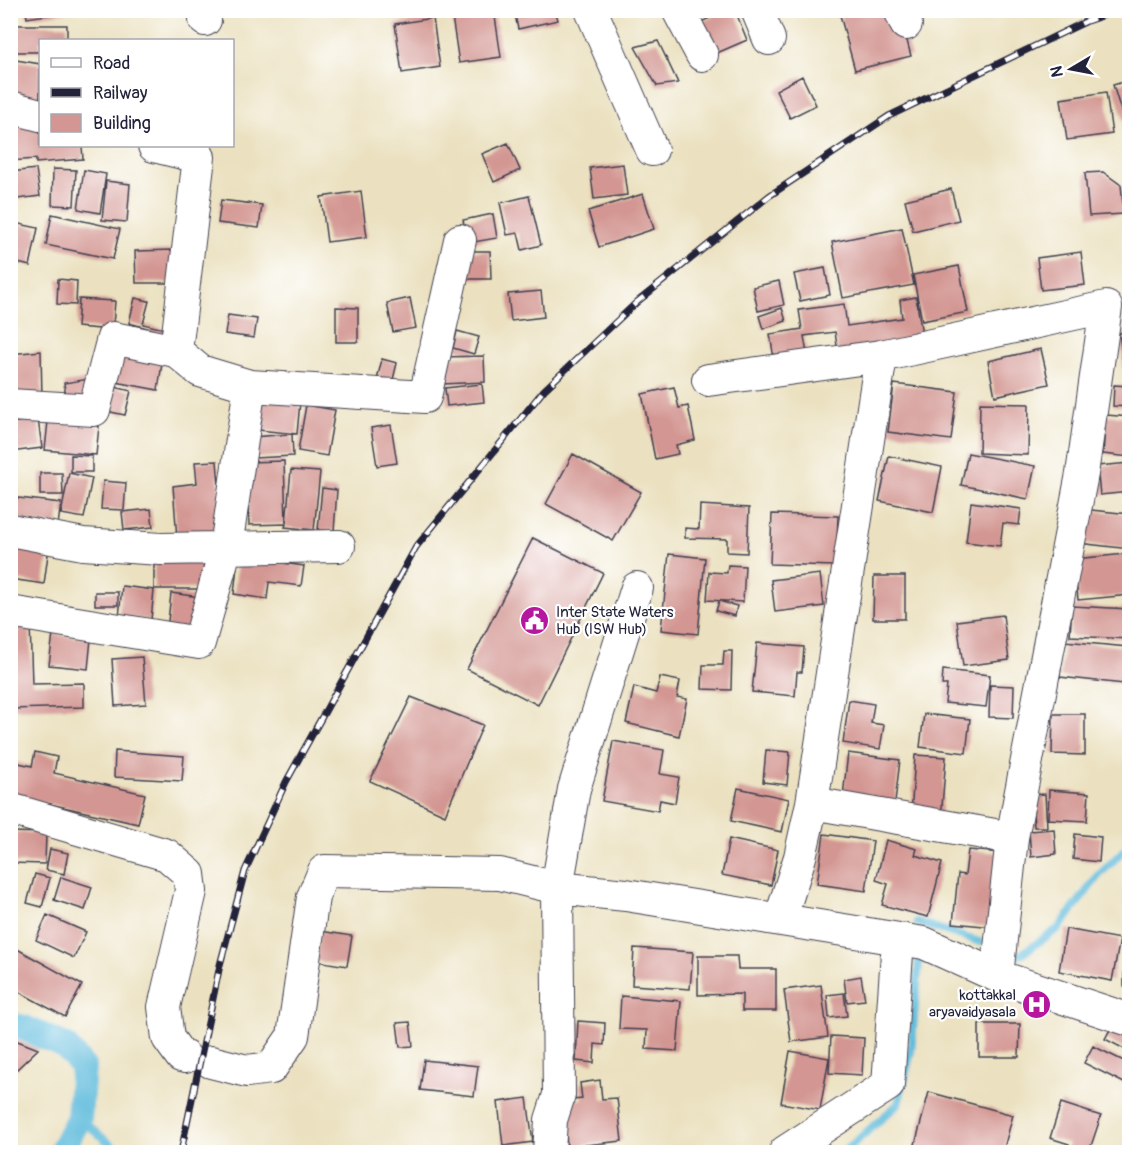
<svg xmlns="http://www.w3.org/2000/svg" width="1140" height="1163" font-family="Pangolin,sans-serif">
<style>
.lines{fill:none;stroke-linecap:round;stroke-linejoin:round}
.stream{stroke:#5ebbdc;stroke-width:8}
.canal{stroke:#5ebbdc;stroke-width:26}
.building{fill:#d39692}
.minor-casing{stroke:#403f4f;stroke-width:34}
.minor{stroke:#fff;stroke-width:32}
.rail-casing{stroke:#22223b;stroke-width:7}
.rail{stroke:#fff;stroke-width:4.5;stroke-dasharray:14;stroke-linecap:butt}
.labels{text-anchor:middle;stroke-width:4.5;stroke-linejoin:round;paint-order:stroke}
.poi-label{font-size:15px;fill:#22223b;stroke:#fff;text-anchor:start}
</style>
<rect width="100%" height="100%" fill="#fff"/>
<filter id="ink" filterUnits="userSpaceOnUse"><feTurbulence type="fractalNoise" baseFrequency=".0167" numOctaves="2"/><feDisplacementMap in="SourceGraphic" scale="12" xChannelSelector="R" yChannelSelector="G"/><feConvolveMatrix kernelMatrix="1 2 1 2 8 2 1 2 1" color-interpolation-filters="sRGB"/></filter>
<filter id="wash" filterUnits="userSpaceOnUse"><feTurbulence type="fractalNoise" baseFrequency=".008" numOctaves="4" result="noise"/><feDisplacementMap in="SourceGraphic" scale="24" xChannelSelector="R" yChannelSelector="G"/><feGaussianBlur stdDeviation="1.35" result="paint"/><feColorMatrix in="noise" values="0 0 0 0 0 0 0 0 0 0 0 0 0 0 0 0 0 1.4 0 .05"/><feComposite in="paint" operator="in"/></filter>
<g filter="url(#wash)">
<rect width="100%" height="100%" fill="#ebe1c0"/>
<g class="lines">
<path class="stream" d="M917 922 980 942
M1020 955 1059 928 1098 876 1124 850 1130 849
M79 1118 120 1152
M844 1152 898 1104 911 1052 919 961"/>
<path class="canal" d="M10 1025 24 1028 65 1046 83 1067 79 1118 61 1152"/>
</g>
<g id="blocks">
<path class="building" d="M26 10H66V12L27 18Z
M451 10H494L501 57 459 63Z
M514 10H555L558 20 518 29Z
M726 10H735L747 40 710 56 697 24Z
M843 10H899L911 56 855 70 840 15 844 14Z
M433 18 440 67 402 73 395 24Z
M10 25H67V40H40V52H10Z
M658 41 678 83 657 86 635 47Z
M10 59 40 64V104L10 99Z
M802 76 816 105 790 118 776 90Z
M1130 80V126L1126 127 1113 85Z
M1106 92 1112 134 1067 140 1061 99Z
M40 121V146H82L83 159 36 163V159L10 161V124Z
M508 143 520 170 494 182 482 154Z
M623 164 627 195 594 199 590 168Z
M36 169 40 196 10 200V172Z
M53 169 76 170 74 206 52 205Z
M84 170 106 174 100 213 78 209Z
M1103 172 1121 185 1124 214 1089 216 1085 173Z
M106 181 130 184 127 222 102 220Z
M951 189 959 220 913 231 905 200Z
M361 191 367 237 327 242 321 197Z
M643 194 654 229 599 247 588 211Z
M529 196 541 245 522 250 518 233 507 235 500 203Z
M221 200 262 205 259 228 218 223Z
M52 214 120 229 113 259 46 245Z
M493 214 497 238 468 243 463 220Z
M10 222 38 228 30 266 10 261Z
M902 228 914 285 843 298 832 242Z
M175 250 177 283H136L135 251Z
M465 251H490L491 279H466Z
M1081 252 1085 285 1041 290 1037 258Z
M959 266 968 312 922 321 913 275Z
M825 268 830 295 800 301 794 274Z
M58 279 77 281 76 305 57 304Z
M779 281 784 305 758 311 753 287Z
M541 291 544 317 511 321 508 294Z
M916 297 923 341 838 353 835 332 804 336 807 354 774 359 770 334 802 329 799 310 844 304 847 326 902 318 900 300Z
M135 298 149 301 143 324 173 331 147 348 151 329 129 323Z
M410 298 416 328 393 332 387 303Z
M79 299 115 301 112 339 99 338 100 329 77 327Z
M336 307 358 308V342H336Z
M782 308 786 321 763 329 759 316Z
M228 315 257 319 254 338 225 334Z
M457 331 479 337 474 354 453 348Z
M1130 332V376H1125L1119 333Z
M1041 349 1049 384 995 396 988 361Z
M41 351 42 397 10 400V354Z
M115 355 162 363 158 390 110 381Z
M484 356 485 382 442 384 441 357Z
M382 359 397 363 391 388 376 384Z
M89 379 93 401 67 404 64 383Z
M482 384 484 402 447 406 445 388Z
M894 384 957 392 951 440 888 432Z
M107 385 131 391 125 415 101 410Z
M1114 385 1130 386V407L1113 406Z
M674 387 679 408 688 406 695 440 676 445 678 454 655 459 642 394Z
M252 397 300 402 297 434 249 429Z
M980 403 1029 404 1028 455 979 453Z
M306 405 335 410 327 456 298 451Z
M1106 415 1130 417V457L1103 454Z
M38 419 42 448 10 452V423Z
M48 421 99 426 96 455 45 450Z
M391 425 397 463 377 466 371 428Z
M292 434 293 456 254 458 252 437Z
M968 453 1035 466 1028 499 961 485Z
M573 454 641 492 613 541 546 504Z
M71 455 92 456V472H71Z
M889 456 942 467 933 512 879 501Z
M217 461 223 535 177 539 173 486 197 483 195 462Z
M284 461 286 523 291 470 320 472 314 530 285 527 286 524 249 525 247 462Z
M1130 463V492L1100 495 1097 466Z
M40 473H62L63 495H40Z
M69 473 92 478 84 518 61 514Z
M103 481 126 483 124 510 101 509Z
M322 488 337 490 334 531 318 530Z
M10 497 61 503 58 525 10 520Z
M971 502 1021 509 1019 525 1003 523 1000 546 966 542Z
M700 505 749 508 747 553 727 552V539L685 538V528L699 529Z
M151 509 153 527 124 530 122 512Z
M1081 509 1130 514V549L1078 543Z
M772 514 838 516 836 566 770 564Z
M533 538 603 573 538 705 467 669Z
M10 541 49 547 44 584 10 579Z
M669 554 705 558 698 634 661 630Z
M1126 554 1130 595 1078 600 1074 559Z
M238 557 304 566 301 586 269 582 267 599 234 594Z
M154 558H204V589H154Z
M728 565 745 566 743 602 707 600 709 572 727 573Z
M820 574 824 606 775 612 771 580Z
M874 576H905V619H873Z
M122 586 154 590 151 620 119 617Z
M95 592H118V605H95Z
M171 593 200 597 196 634 167 631Z
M719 601 737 606 735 616 716 611Z
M1072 606 1130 609V639L1070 636Z
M1003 615 1009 660 963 666 957 621Z
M30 623 32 684 84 683V707L10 709V624Z
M53 634 91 639 88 669 49 665Z
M1064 641 1128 647 1124 684 1060 677Z
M757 643 804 647 802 672H797L795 696 752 692Z
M724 651H732L731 690 702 689 703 665H723Z
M142 657 146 704 115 706 112 659Z
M943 670 990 675 986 707 945 703 947 685H942Z
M660 677 680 681 677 697 687 699 679 736 626 723 634 687 656 693Z
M990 685 1014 686 1013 718 989 717Z
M411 697 483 725 445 815 370 781Z
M849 700 874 704 871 723 884 725 880 749 843 743Z
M924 714 970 719 966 753 920 747Z
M1053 714H1085V755L1052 754Z
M613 741 664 750 660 774 679 777 675 803 660 800 658 811 602 801Z
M766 750 790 752 787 785 763 782Z
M115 751 184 756 182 781 114 777Z
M35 752 57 757 54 773 145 794 138 824 10 795V761L32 766Z
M848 753 900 760 895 802 843 796Z
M915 755 946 757 941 819 911 816Z
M738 788 789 799 782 832 731 821Z
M1049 790 1089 793 1087 821 1048 819Z
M1045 794 1047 827H1034L1032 795Z
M1054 829 1056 854 1031 857 1029 831Z
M10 832 46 833 45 864 10 863Z
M824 834 873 841 866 891 817 884Z
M1075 834 1101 837 1099 862 1073 859Z
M729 839 778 850 771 885 722 875Z
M886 840 917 849 915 855 942 863 928 917 882 905 888 884 876 880Z
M50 849 68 853 64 874 46 870Z
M968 850 1002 853 994 927 953 923 958 874 965 875Z
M35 874 50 878 42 907 27 903Z
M61 877 92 887 85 910 54 900Z
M47 915 86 932 74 958 36 940Z
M1066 929 1120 939 1112 981 1059 971Z
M320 931 352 936 347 966 316 961Z
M1124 943H1130V986H1124Z
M10 945 82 985 65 1017 10 987Z
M634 948 693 952 690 989 632 985Z
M698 956H737L738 969H776V1011H742V994L698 995Z
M861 976 865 1000 847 1002 844 979Z
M821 985 828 1037 791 1042 784 990Z
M844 993 847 1016 829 1018 827 995Z
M621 996 681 1001 677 1051 646 1049 647 1030 619 1029Z
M578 1021 605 1023 604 1045 595 1044 594 1063 576 1061Z
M410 1022 413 1046 400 1047 397 1023Z
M1114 1022 1130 1030V1052L1105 1039Z
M979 1024H1020L1019 1057H979Z
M831 1036 864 1038 862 1075 829 1073Z
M10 1038 38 1049 17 1069 10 1066Z
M1093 1046 1130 1064V1086L1084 1063Z
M790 1051 829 1058 820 1110 781 1103Z
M424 1060 478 1066 474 1096 420 1090Z
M600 1080 602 1099 617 1098 622 1141 567 1147 564 1101 582 1099 580 1083Z
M929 1092 1013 1115 1003 1152H913Z
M527 1098 533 1142 503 1146 498 1102Z
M1061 1103 1101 1116 1089 1152H1066L1069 1144 1050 1138Z"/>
</g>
</g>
<g filter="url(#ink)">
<use href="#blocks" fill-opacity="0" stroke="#403f4f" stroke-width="1.5"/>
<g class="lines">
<defs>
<path id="minor" d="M205 10V20
M591 10 652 150
M678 10 702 55
M757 10 769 39
M900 10 906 24
M10 107 40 115
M176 351 200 371 250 386
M708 380 881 356
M10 405 94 410 113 338 176 351 199 157 154 146
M10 530 83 544 161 549 339 546
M10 612 199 643 226 547 250 386 425 397 460 240
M812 803 1012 838
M10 809 167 855 189 874 191 891 164 1007 168 1038 181 1056 185 1057
M780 920 800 857 812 803 881 356 1106 307 1082 474 1012 838 997 976
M211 1062 247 1071 271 1068 293 1036 313 897 324 871 500 874 557 888 626 895 924 943 997 976 1130 1020
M549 1152 551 1120 559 1095 557 888 574 789 637 588
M785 1152 888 1085 898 939"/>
</defs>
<use href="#minor" class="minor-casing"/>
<use href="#minor" class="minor"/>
<defs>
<path id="rail" d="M181 1152 220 965 245 871 286 782 416 547 544 390 637 302 769 196 889 116 1087 21 1119 10"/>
</defs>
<use href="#rail" class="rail-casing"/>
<use href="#rail" class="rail"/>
</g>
</g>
<defs>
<symbol id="civic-disc" viewBox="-11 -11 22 22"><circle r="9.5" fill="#b5179e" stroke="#fff"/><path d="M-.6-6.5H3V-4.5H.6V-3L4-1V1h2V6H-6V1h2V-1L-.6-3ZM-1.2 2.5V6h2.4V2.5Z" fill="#fff"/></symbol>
<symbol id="hospital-disc" viewBox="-11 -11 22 22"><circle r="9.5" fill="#b5179e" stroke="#fff"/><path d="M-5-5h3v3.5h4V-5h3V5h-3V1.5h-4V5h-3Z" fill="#fff"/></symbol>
</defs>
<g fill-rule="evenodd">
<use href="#civic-disc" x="518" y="604" width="33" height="33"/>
<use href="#hospital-disc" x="1020" y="988" width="33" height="33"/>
</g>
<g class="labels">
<g class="poi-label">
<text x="556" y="617">Inter State Waters<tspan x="556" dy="17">Hub (ISW Hub)</tspan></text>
<text x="1016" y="1000" text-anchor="end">kottakkal<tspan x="1016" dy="17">aryavaidyasala</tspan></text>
</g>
</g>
<rect width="1140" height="1163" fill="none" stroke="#fff" stroke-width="36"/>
<rect x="39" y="39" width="195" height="108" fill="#ffffff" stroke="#a7a7b1" stroke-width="1.5"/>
<rect x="51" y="58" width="30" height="9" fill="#ffffff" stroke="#a7a7b1" stroke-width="1.5"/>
<text x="93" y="69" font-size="18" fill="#22223b">Road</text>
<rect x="51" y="88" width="30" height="9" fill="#22223b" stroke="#a7a7b1" stroke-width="1.5"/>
<text x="93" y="99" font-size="18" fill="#22223b">Railway</text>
<rect x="51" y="114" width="30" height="18" fill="#d39692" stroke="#a7a7b1" stroke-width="1.5"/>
<text x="93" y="129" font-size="18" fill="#22223b">Building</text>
<g transform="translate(1071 69) rotate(260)" stroke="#ffffff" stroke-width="4.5" paint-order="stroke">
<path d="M0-4.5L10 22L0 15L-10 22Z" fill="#22223b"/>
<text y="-9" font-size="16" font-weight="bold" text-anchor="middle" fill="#22223b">N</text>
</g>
</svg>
